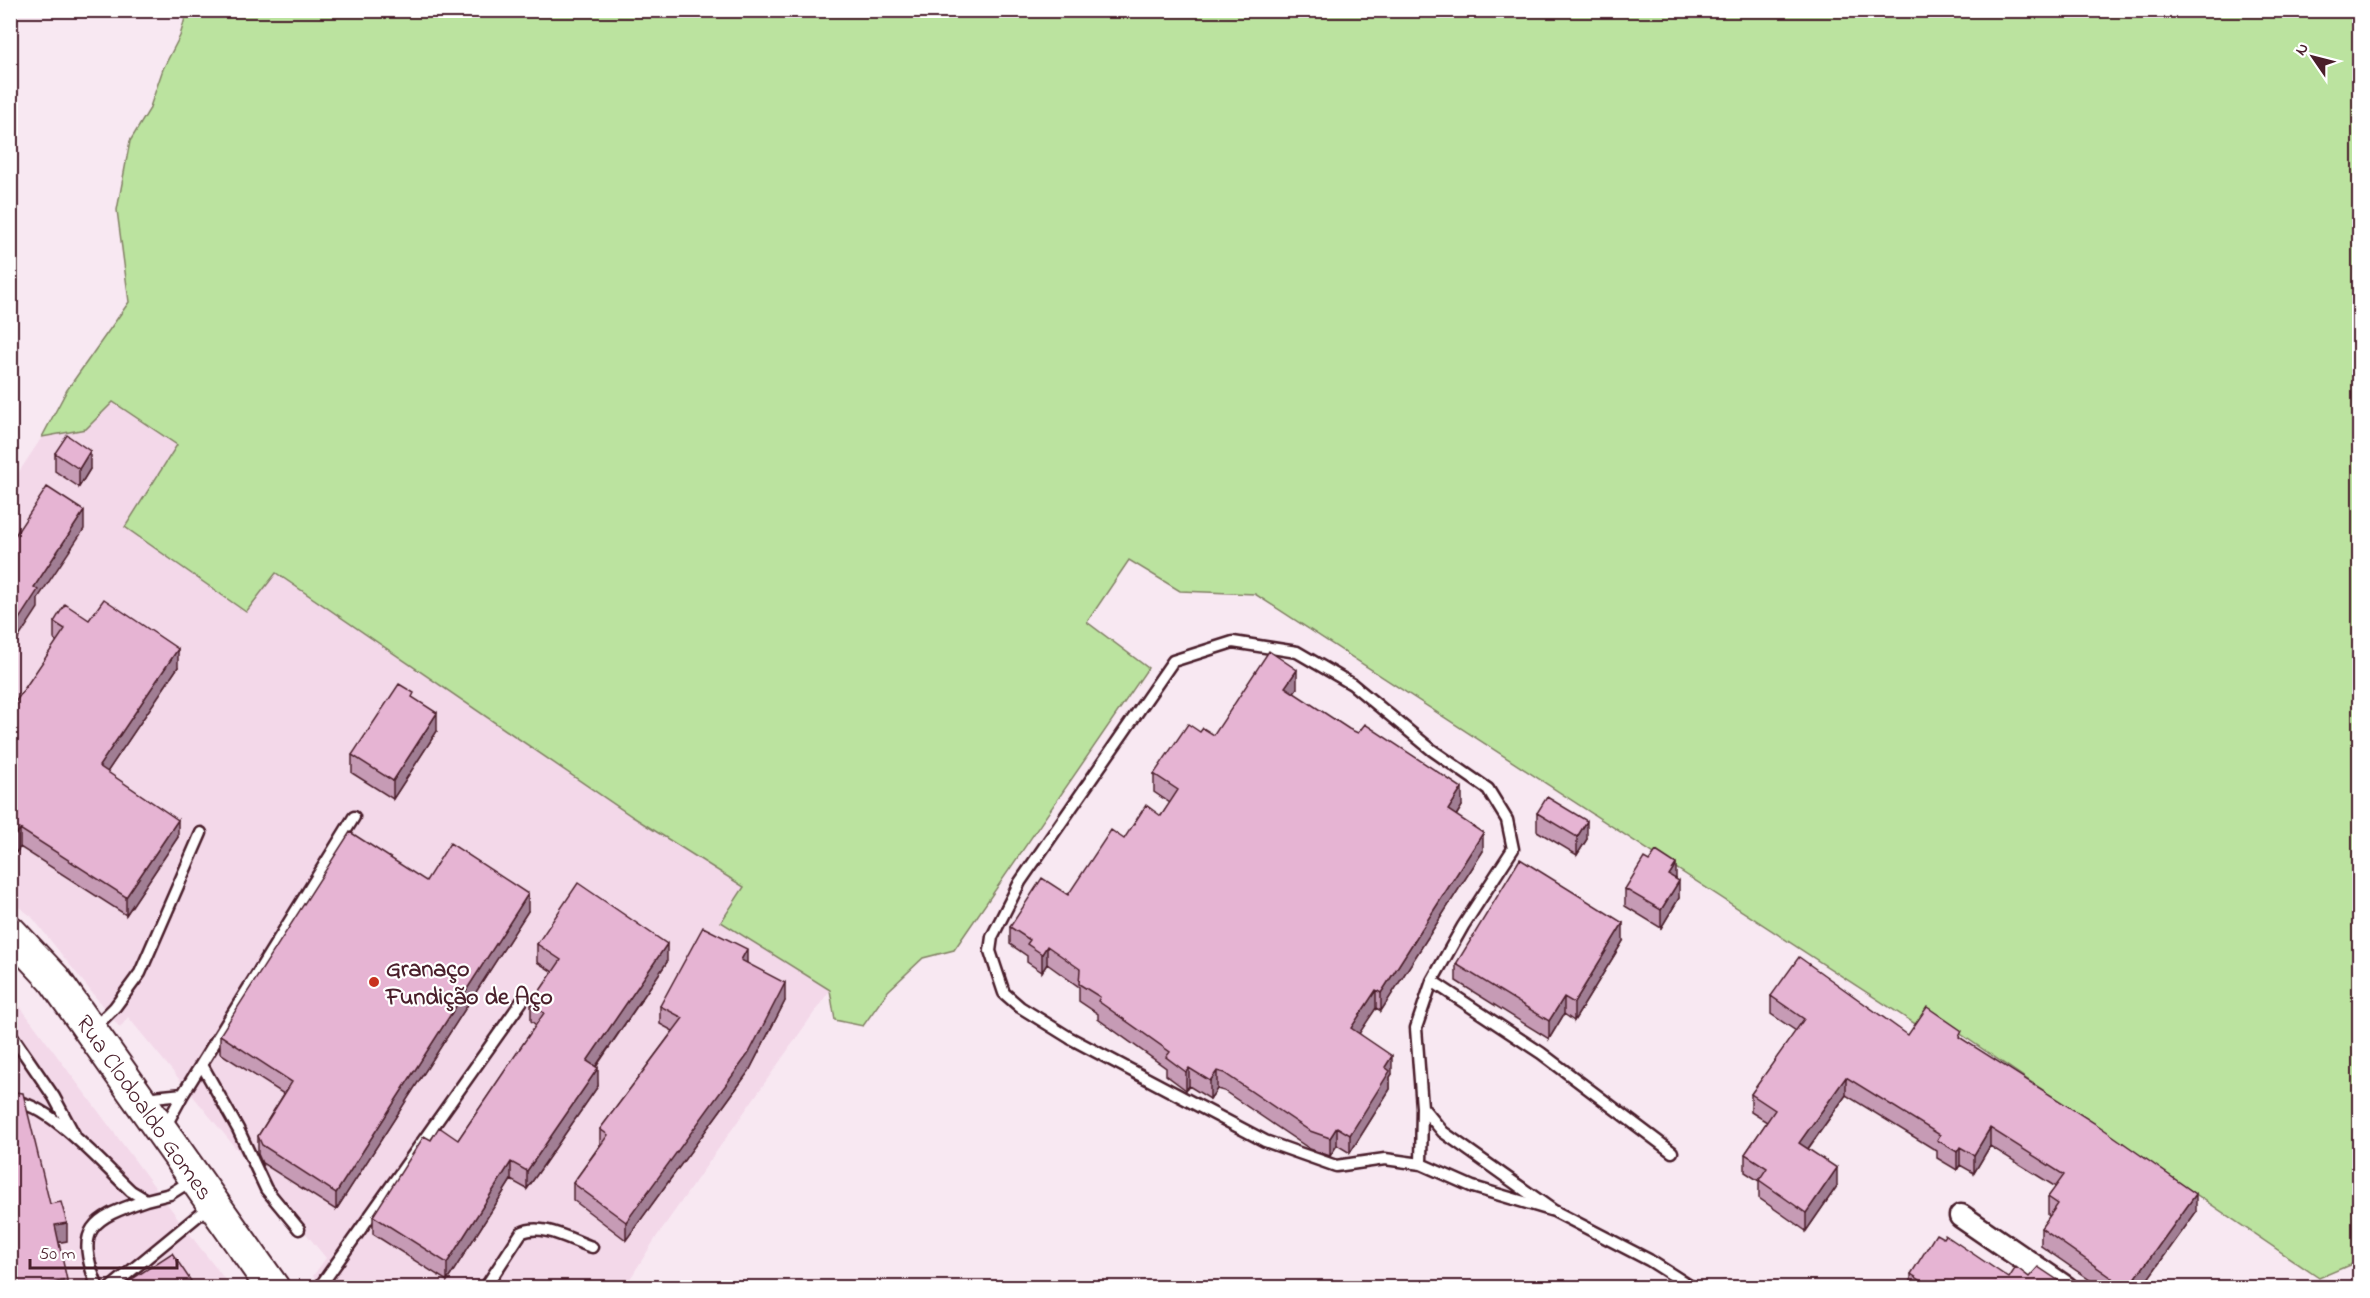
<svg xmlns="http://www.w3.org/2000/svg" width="2370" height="1298" font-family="'Indie Flower',sans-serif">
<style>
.built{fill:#f3d8e9}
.green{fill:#bbe39f;stroke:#828165;stroke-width:1.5}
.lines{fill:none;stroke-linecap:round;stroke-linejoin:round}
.service-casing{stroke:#4a1f2b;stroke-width:15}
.minor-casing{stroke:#4a1f2b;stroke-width:27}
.secondary-casing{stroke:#4a1f2b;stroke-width:36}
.service{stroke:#fff;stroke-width:10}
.minor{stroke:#fff;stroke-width:22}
.secondary{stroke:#fff;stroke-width:32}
.wall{fill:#c69bb5;stroke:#4a1f2b;stroke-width:1.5}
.shaded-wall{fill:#a17e94;stroke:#4a1f2b;stroke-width:1.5}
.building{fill:#e6b4d3;stroke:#4a1f2b;stroke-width:1.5}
.poi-dot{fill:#c8321e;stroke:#fff;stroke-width:2}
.labels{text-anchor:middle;stroke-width:4.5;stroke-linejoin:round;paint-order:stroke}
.poi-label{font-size:24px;font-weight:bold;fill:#4a1f2b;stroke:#fff;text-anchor:start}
.street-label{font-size:24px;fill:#4a1f2b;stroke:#fff}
</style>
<rect width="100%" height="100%" fill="#f8e8f2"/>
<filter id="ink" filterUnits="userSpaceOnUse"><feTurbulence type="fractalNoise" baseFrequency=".0167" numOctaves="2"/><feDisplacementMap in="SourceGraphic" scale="12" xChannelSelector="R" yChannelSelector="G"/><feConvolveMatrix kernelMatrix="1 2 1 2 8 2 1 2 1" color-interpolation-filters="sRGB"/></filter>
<g filter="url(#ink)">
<path class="built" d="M113 402 177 445 126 526 246 611 276 573 633 817 744 887 721 922 830 990 657 1236 625 1287H321L313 1276 326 1258 128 1017 120 1028 31 916 11 901V484L42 437 86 429Z
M10 993 198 1245 231 1287H11Z"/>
<path class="green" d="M187 11H2359V1261L2319 1278 1937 1018 1926 1031 1255 594 1180 591 1129 560 1087 622 1148 668 954 950 923 958 888 991 863 1026 835 1020 830 990 721 922 744 887 633 817 276 573 246 612 125 527 177 445 113 402 86 429 42 437 67 390 129 302 117 210 130 141 149 110 163 69 180 36Z"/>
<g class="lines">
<defs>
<path id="service" d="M1432 981 1541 1053 1672 1152
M93 1029 115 1007 140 973 201 833
M10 1033 54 1097 75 1136
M202 1065 238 1129 266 1189 299 1229
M144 1098 183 1094
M10 1102C45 1098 106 1168 131 1191L146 1200 170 1194 192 1180
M164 1129 183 1094 354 817
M1421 1164 1422 1107
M1554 1211 1473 1187 1421 1164 1385 1159 1336 1166 1265 1141 1070 1038 1020 1007 1004 993 990 951 992 937 1020 882 1173 661 1233 642 1297 652 1352 684 1432 750 1488 789 1507 820 1513 849 1463 926 1432 981 1416 1028 1422 1107 1443 1132 1554 1211 1649 1260 1693 1288
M98 1288C74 1228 91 1219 146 1200
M110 1288 211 1205
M319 1288 522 1001
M485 1288 521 1233C541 1222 571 1240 592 1247"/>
<path id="minor" d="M1961 1216 2066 1288"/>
<path id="secondary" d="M10 932 54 979 273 1288"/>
</defs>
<use href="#service" class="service-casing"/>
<use href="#minor" class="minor-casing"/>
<use href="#secondary" class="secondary-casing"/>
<use href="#service" class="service"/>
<use href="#minor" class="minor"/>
<use href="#secondary" class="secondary"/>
</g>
<path class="wall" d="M55 453 90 469 79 487 55 471Z
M89 620 178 667 107 772 178 837 126 915 20 847 15 854 10 851V710L57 642 54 639V622Z
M1297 688 1293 693 1462 806 1456 816 1483 851 1381 1011 1376 1008 1359 1033 1392 1074 1390 1077V1089L1350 1153 1337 1145 1330 1156 1310 1149 1224 1091 1217 1089 1210 1099 1189 1086 1186 1090 1166 1075V1068L1098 1019V1014L1079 1001V987L1047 964 1042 972 1027 962V956L1010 944V927L1068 895 1124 839 1161 816 1170 803 1154 792V774L1214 735Z
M414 699 437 731 393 799 352 773V755Z
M1537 813 1587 839 1577 855 1537 831Z
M1676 879 1679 898 1661 928 1625 906V889Z
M426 881 528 911 336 1210 262 1163 258 1154V1136L284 1094 220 1053V1035Z
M1623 941 1574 1021 1564 1014 1549 1039 1456 981V964Z
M537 944 667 962 596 1067 598 1086 527 1189 511 1180 447 1281 373 1234V1216L431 1140H458L536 1025 531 1021V1004L553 972 537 962Z
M747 963 785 1001 749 1071 626 1240 573 1200V1183L600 1145V1129L673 1031 660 1024V1006Z
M1771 996 1908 1035 1962 1039 2196 1212 2142 1287H2100L2041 1246V1228L2050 1216 2048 1215V1197L2056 1187 1990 1146 1974 1173 1960 1165 1957 1170 1937 1158V1151L1846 1095 1808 1149 1837 1186 1806 1231 1759 1198V1181L1745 1172V1154L1767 1122 1751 1112V1094L1796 1031 1771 1014Z
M1911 1274 2009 1278 2029 1277 2068 1287H1911Z"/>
<path class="shaded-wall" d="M90 451V469L79 487V469Z
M84 511V529L38 598V608L10 651V633L34 587Z
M178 649V667L99 784V766Z
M1297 670V688L1285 705V687Z
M437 713V731L393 799V781Z
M1462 788V806L1448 828V810Z
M178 820V837L126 915V897Z
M1587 821V839L1577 855V837Z
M20 829V847L15 854V836Z
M1483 833V851L1381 1011V993Z
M1676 864V882L1669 875Z
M1679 881V898L1661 928V910Z
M528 894V911L336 1210V1193Z
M1623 923V941L1574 1021V1003Z
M667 944V962L587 1079V1061Z
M1047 946V964L1042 972V954Z
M747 949V967L741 960Z
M785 983V1001L749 1071 626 1240V1222Z
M1376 990V1008L1351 1046V1028Z
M1564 997V1014L1549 1039V1021Z
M1392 1056V1074L1390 1077V1089L1350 1153V1135L1385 1067Z
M598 1068V1086L527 1189V1171Z
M1189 1068V1086L1186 1090V1072Z
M1217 1071V1089L1210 1099V1081Z
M1846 1077V1095L1799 1161V1143Z
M1337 1127V1145L1330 1156V1138Z
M1990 1128V1146L1974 1173V1155Z
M1960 1147V1165L1957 1170V1152Z
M511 1162V1180L447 1281V1263Z
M1837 1168V1186L1806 1231V1213Z
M2196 1194V1212L2142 1287H2129Z
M67 1223V1241L55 1243V1225Z
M67 1280V1287H32Z"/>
<path class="building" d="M67 435 90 451 79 469 55 453Z
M47 487 84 511 34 587 38 590 10 633V543Z
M104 599 178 649 99 766 178 820 126 897 20 829 15 836 10 833V710L65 629 54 622 65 604 89 620Z
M1269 651 1297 670 1285 687 1349 729 1358 733 1365 724 1462 788 1448 810 1483 833 1381 993 1376 990 1351 1028 1392 1056 1385 1067 1390 1071 1350 1135 1337 1127 1330 1138 1310 1131 1224 1073 1217 1071 1210 1081 1189 1068 1186 1072 1166 1057 1170 1052 1098 1001 1100 997 1079 984 1080 969 1047 946 1042 954 1027 944 1030 940 1010 927 1042 878 1068 895 1111 830 1124 839 1146 805 1161 816 1178 790 1154 774 1188 724 1200 732 1203 728 1214 735Z
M399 684 414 693 412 697 437 713 393 781 352 755Z
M1547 797 1587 821 1577 837 1537 813Z
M350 832 426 881 450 843 528 894 336 1193 262 1145 258 1136 292 1082 220 1035Z
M1656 851 1676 864 1669 875 1679 881 1661 910 1625 889 1644 858 1649 861Z
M1520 859 1623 923 1574 1003 1564 997 1549 1021 1456 964Z
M578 883 667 944 587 1061 598 1068 527 1171 511 1162 447 1263 373 1216 424 1136 431 1140 439 1127 458 1140 544 1013 531 1004 561 960 537 944Z
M703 927 747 949 741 960 785 983 749 1053 626 1222 573 1183 608 1135 600 1129 683 1018 660 1006Z
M1799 957 1908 1035 1927 1007 1962 1031 1959 1037 2099 1126 2196 1194 2129 1287H2125L2041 1228 2058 1204 2048 1197 2064 1175 1990 1128 1974 1155 1960 1147 1957 1152 1937 1140 1940 1135 1846 1077 1799 1143 1837 1168 1806 1213 1759 1180 1767 1168 1745 1154 1775 1110 1751 1094 1804 1019 1771 996Z
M14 1092 23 1093 50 1204 61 1202 67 1223 55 1225 67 1280 32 1287H10V1093Z
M1936 1234 1943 1238 1945 1235 2009 1278 2016 1267 2029 1277 2038 1267 2068 1287H1915L1920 1280 1911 1274Z
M172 1253 195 1287H120Z"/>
</g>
<circle class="poi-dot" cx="374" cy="982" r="6"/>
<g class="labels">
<g class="poi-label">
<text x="386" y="976">Granaço<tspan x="386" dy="28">Fundição de Aço</tspan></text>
</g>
<g class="street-label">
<text transform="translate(145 1107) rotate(55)" y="8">Rua Clodoaldo Gomes</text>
</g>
</g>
<rect width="2370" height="1298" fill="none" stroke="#fff" stroke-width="36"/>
<rect x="18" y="18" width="2334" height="1262" fill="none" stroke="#4a1f2b" stroke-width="2" filter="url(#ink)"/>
<g transform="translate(2313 57) rotate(305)" stroke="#ffffff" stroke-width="4.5" paint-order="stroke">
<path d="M0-4.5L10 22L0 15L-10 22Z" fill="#4a1f2b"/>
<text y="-9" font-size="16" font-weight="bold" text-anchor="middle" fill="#4a1f2b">N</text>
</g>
<path d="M30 1259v9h147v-9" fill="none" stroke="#4a1f2b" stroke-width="3"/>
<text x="39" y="1259" font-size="18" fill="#4a1f2b" stroke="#ffffff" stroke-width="4.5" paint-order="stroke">50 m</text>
</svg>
